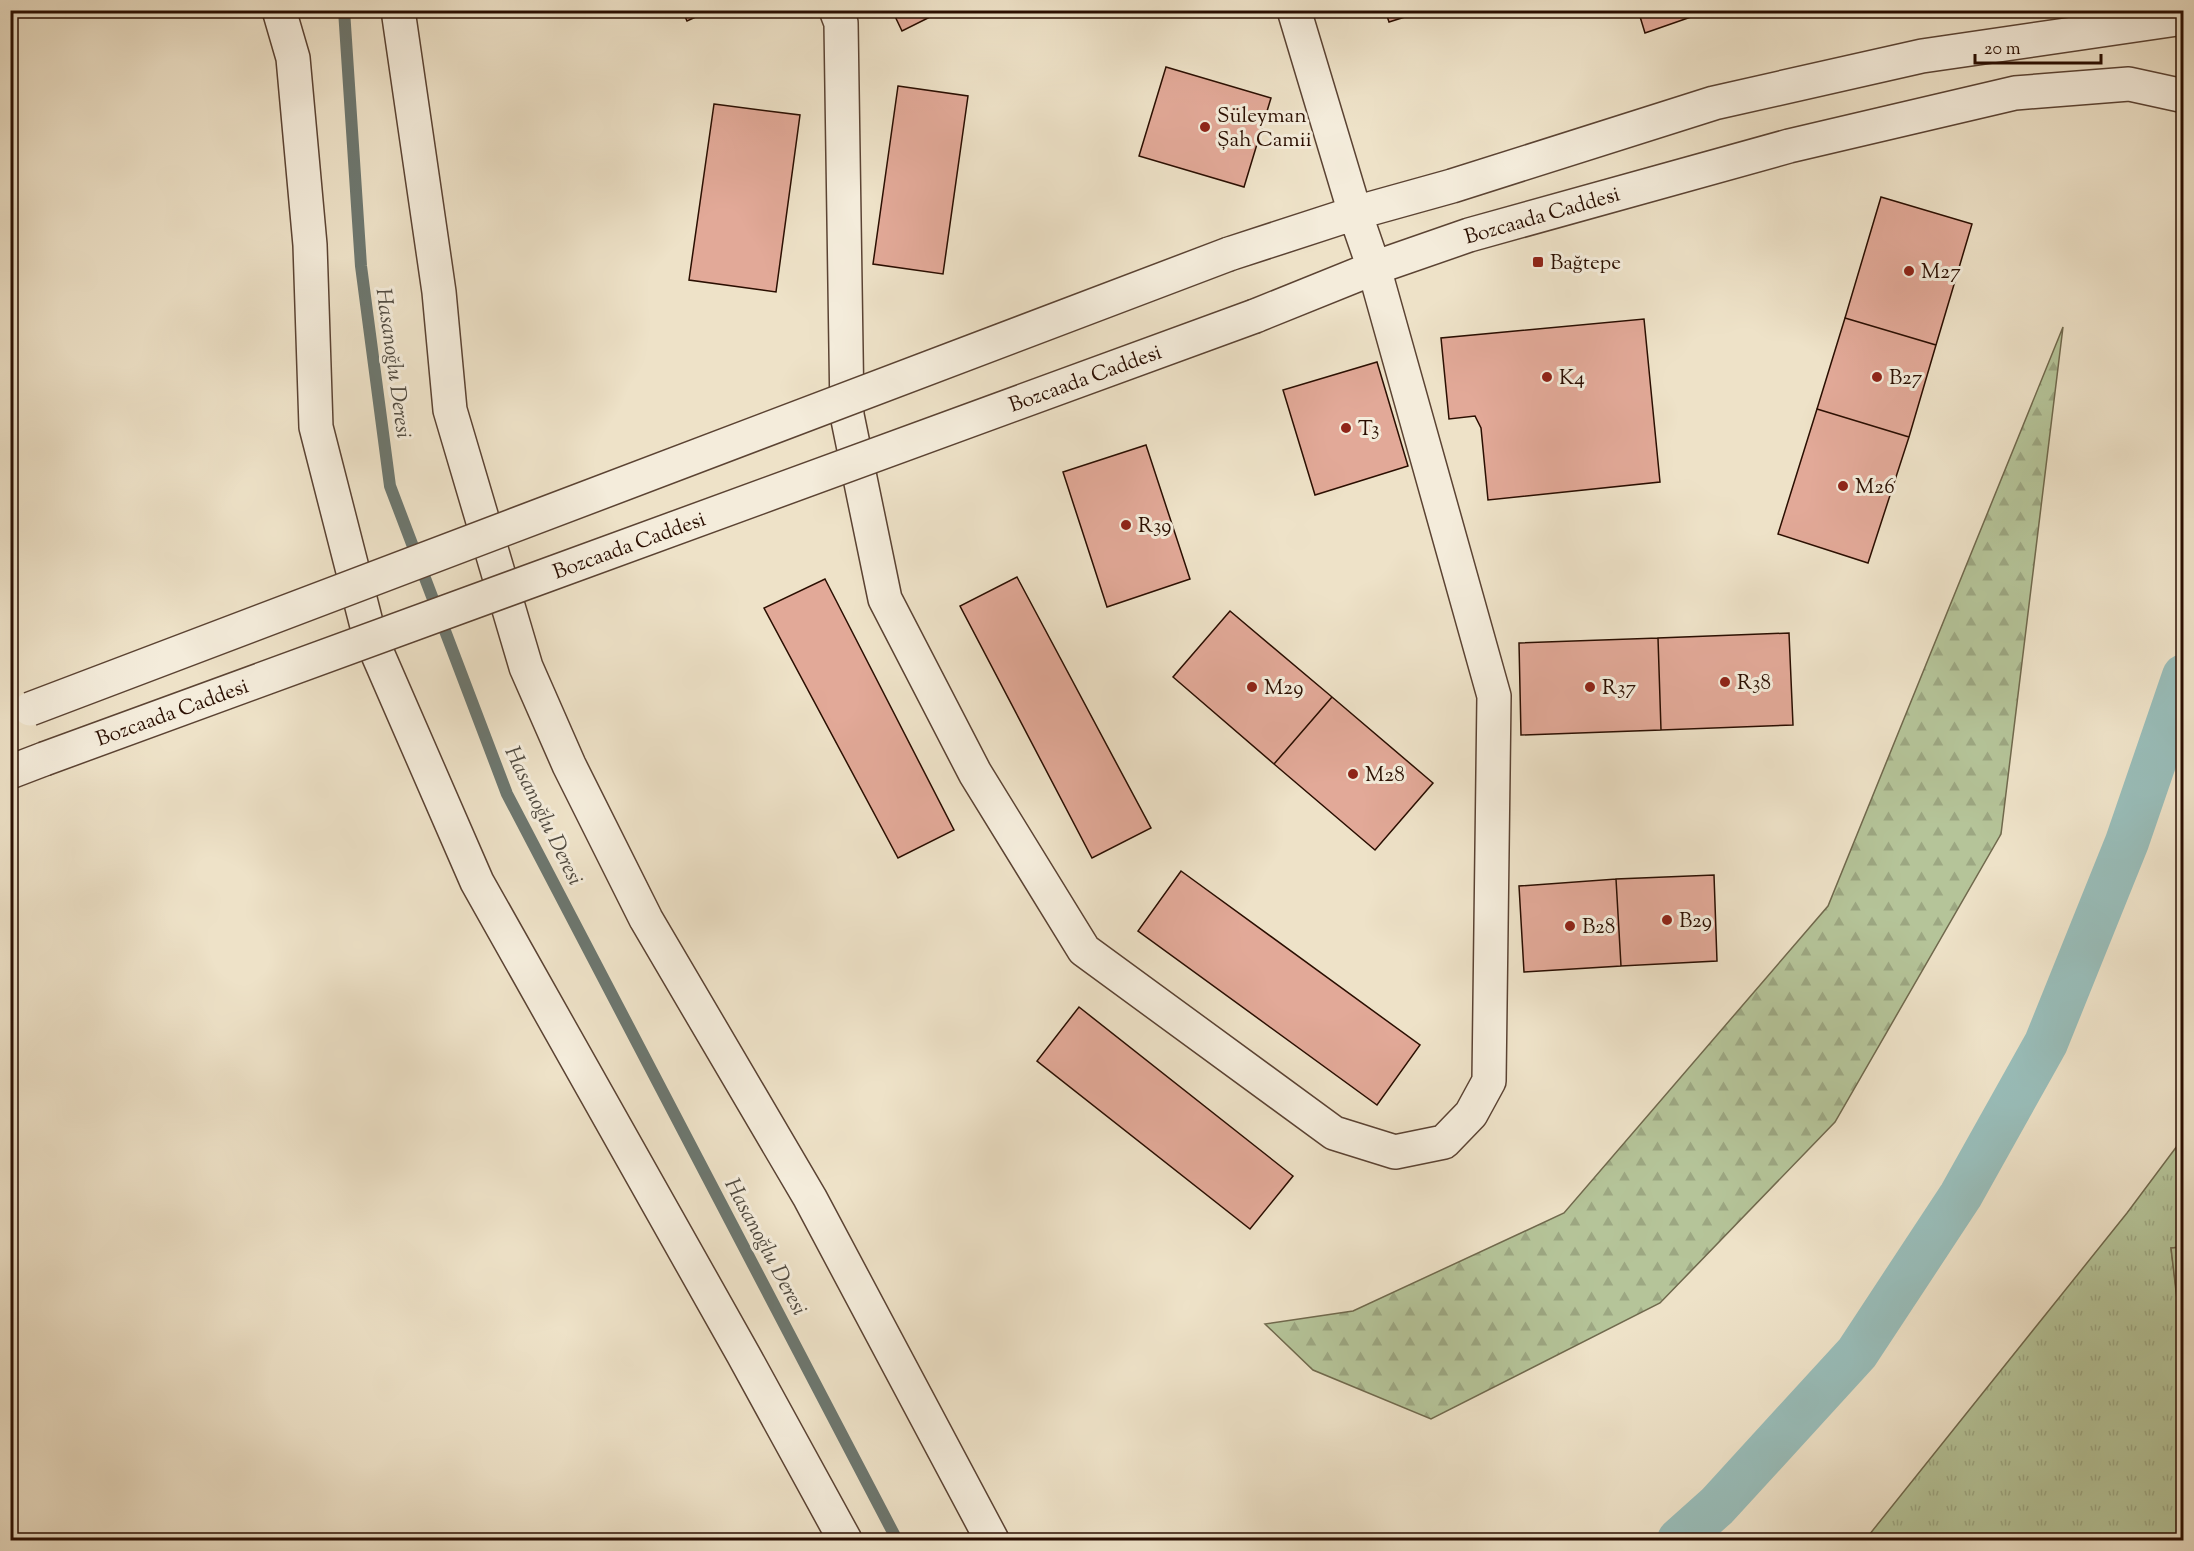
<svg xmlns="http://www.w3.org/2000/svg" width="2194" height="1551" font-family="'Sorts Mill Goudy',serif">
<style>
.grass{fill:url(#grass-tufts);stroke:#70694d;stroke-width:1.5}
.forest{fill:url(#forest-firs);stroke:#70694d;stroke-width:1.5}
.park{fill:#b5c499;stroke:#70694d;stroke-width:1.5}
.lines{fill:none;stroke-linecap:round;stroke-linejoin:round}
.stream{stroke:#6d776f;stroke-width:12}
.canal{stroke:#99bdb9;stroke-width:44}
.building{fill:#e2a998;stroke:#2a0e01;stroke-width:1.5}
.minor-casing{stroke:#5b4333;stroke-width:36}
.minor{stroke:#f4ecdb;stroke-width:33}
.minor-bridge-casing{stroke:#5b4333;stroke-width:36;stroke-linecap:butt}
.minor-bridge{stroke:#f4ecdb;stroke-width:33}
.poi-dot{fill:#8f2418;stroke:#f4ecdb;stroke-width:2}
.labels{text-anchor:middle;stroke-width:6;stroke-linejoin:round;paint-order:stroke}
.poi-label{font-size:21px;fill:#2a0e01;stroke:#f4ecdb;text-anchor:start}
.street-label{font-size:21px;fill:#2a0e01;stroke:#f4ecdb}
.water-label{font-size:22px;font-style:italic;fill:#514b41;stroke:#f4ecdb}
</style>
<defs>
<pattern id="grass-tufts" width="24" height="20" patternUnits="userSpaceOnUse" patternTransform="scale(1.5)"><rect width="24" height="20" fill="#b5c499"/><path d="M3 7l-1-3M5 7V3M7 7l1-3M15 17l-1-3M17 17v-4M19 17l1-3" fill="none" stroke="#9ca782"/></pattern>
<pattern id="forest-firs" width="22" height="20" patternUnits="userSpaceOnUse" patternTransform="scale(1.5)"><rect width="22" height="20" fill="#b5c499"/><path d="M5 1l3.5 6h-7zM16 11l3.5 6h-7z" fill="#9ca782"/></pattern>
</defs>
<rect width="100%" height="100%" fill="#eee2c8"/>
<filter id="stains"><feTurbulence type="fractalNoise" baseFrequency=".00333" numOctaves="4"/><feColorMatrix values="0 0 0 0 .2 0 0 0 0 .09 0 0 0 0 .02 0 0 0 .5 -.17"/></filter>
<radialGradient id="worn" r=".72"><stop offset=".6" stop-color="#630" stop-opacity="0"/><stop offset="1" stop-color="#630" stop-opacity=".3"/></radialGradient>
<path class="grass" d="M2183 1138V1247L2171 1248 2184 1351 2183 1540H1865L2127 1213Z"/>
<path class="forest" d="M2063 327 2001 834 1835 1122 1660 1303 1431 1419 1313 1370 1265 1324 1353 1311 1564 1213 1828 906Z"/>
<path class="park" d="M2183 1247H2184L2183 1351 2171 1248Z"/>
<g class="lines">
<path class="stream" d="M344 10 361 266 390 486 507 794 897 1540"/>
<path class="canal" d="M1679 1540 1717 1506 1857 1353 1961 1195 2046 1043 2127 842 2184 676"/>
</g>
<path class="building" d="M682 10H711L687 21Z
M892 10H944L902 31Z
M1385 10H1427L1389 22Z
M1638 10H1711L1645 33Z
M1166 67 1271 98 1244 187 1139 156Z
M898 86 968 96 943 274 873 264Z
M714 104 800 115 776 292 689 280Z
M1881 197 1972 224 1936 345 1845 318Z
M1845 318 1936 345 1909 437 1817 409Z
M1644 319 1660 482 1488 500 1481 428 1475 416 1449 419 1441 338Z
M1377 362 1408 466 1315 495 1283 390Z
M1817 409 1909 437 1868 563 1778 534Z
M1146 445 1190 579 1107 607 1063 472Z
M1017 577 1151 828 1092 858 960 606Z
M825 579 954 830 898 858 764 608Z
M1230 611 1332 697 1274 764 1173 677Z
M1789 633 1793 725 1661 730 1658 638Z
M1658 638 1661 730 1521 735 1519 643Z
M1332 697 1433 783 1375 850 1274 764Z
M1181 871 1420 1045 1377 1105 1138 931Z
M1714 875 1717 961 1621 966 1616 879Z
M1616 879 1621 966 1524 972 1519 886Z
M1079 1007 1293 1176 1250 1229 1037 1061Z"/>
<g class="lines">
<defs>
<path id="minor" d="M279 10 293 58 310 245 316 427 369 634 477 882 743 1354 845 1540
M398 10 439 292 450 410 526 667 569 765 646 919 810 1198 992 1540
M836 10 841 23 847 415 885 599 975 773 1084 950 1334 1133 1395 1152 1444 1142 1471 1114 1489 1081 1494 696 1374 268 1355 213 1294 10
M1229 254 1355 213 1452 186 1714 103 1922 56 2184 18
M1255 316 1374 268 1469 235 1789 146 2015 93 2129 84 2184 96
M10 772 44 759"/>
</defs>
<use href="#minor" class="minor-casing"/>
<use href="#minor" class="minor"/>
<defs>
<path id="minor-bridge" d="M30 709 1229 254
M44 759 1255 316"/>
</defs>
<use href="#minor-bridge" class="minor-bridge-casing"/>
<use href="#minor-bridge" class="minor-bridge"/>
</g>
<g class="poi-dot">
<circle cx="1205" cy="127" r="6"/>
<rect x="1532" y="256" width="12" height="12" rx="3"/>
<circle cx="1909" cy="271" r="6"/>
<circle cx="1547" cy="377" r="6"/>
<circle cx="1877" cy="377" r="6"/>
<circle cx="1346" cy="428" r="6"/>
<circle cx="1843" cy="486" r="6"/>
<circle cx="1126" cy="525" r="6"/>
<circle cx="1725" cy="682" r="6"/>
<circle cx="1252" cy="687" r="6"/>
<circle cx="1590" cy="687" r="6"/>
<circle cx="1353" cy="774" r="6"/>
<circle cx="1667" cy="920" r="6"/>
<circle cx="1570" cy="926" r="6"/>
</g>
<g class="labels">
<g class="poi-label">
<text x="1217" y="122">Süleyman<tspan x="1217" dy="24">Şah Camii</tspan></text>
<text x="1550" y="269">Bağtepe</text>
<text x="1921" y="278">M27</text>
<text x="1559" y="384">K4</text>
<text x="1889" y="384">B27</text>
<text x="1358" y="435">T3</text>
<text x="1855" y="493">M26</text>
<text x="1138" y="532">R39</text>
<text x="1737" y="689">R38</text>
<text x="1264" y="694">M29</text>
<text x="1602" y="694">R37</text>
<text x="1365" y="781">M28</text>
<text x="1679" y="927">B29</text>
<text x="1582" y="933">B28</text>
</g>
<g class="street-label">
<text transform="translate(1542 215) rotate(-16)" y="7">Bozcaada Caddesi</text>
<text transform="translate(1085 378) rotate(-20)" y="7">Bozcaada Caddesi</text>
<text transform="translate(629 545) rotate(-20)" y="7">Bozcaada Caddesi</text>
<text transform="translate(172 712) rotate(-20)" y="7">Bozcaada Caddesi</text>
</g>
<g class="water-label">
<text transform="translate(395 363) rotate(82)" y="8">Hasanoğlu Deresi</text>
<text transform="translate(545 815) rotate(64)" y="8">Hasanoğlu Deresi</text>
<text transform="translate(767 1246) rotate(62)" y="8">Hasanoğlu Deresi</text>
</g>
</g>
<rect width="2194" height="1551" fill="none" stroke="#eee2c8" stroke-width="36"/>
<rect x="12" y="12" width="2170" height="1527" fill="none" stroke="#2a0e01" stroke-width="3"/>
<rect x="18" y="18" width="2158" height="1515" fill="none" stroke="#2a0e01" stroke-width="1.5"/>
<path d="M1975 54v9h126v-9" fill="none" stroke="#2a0e01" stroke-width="3"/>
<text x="1984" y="54" font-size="18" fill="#2a0e01" stroke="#f4ecdb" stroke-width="4.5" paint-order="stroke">20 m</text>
<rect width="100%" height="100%" filter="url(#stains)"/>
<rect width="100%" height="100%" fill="url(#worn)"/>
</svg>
